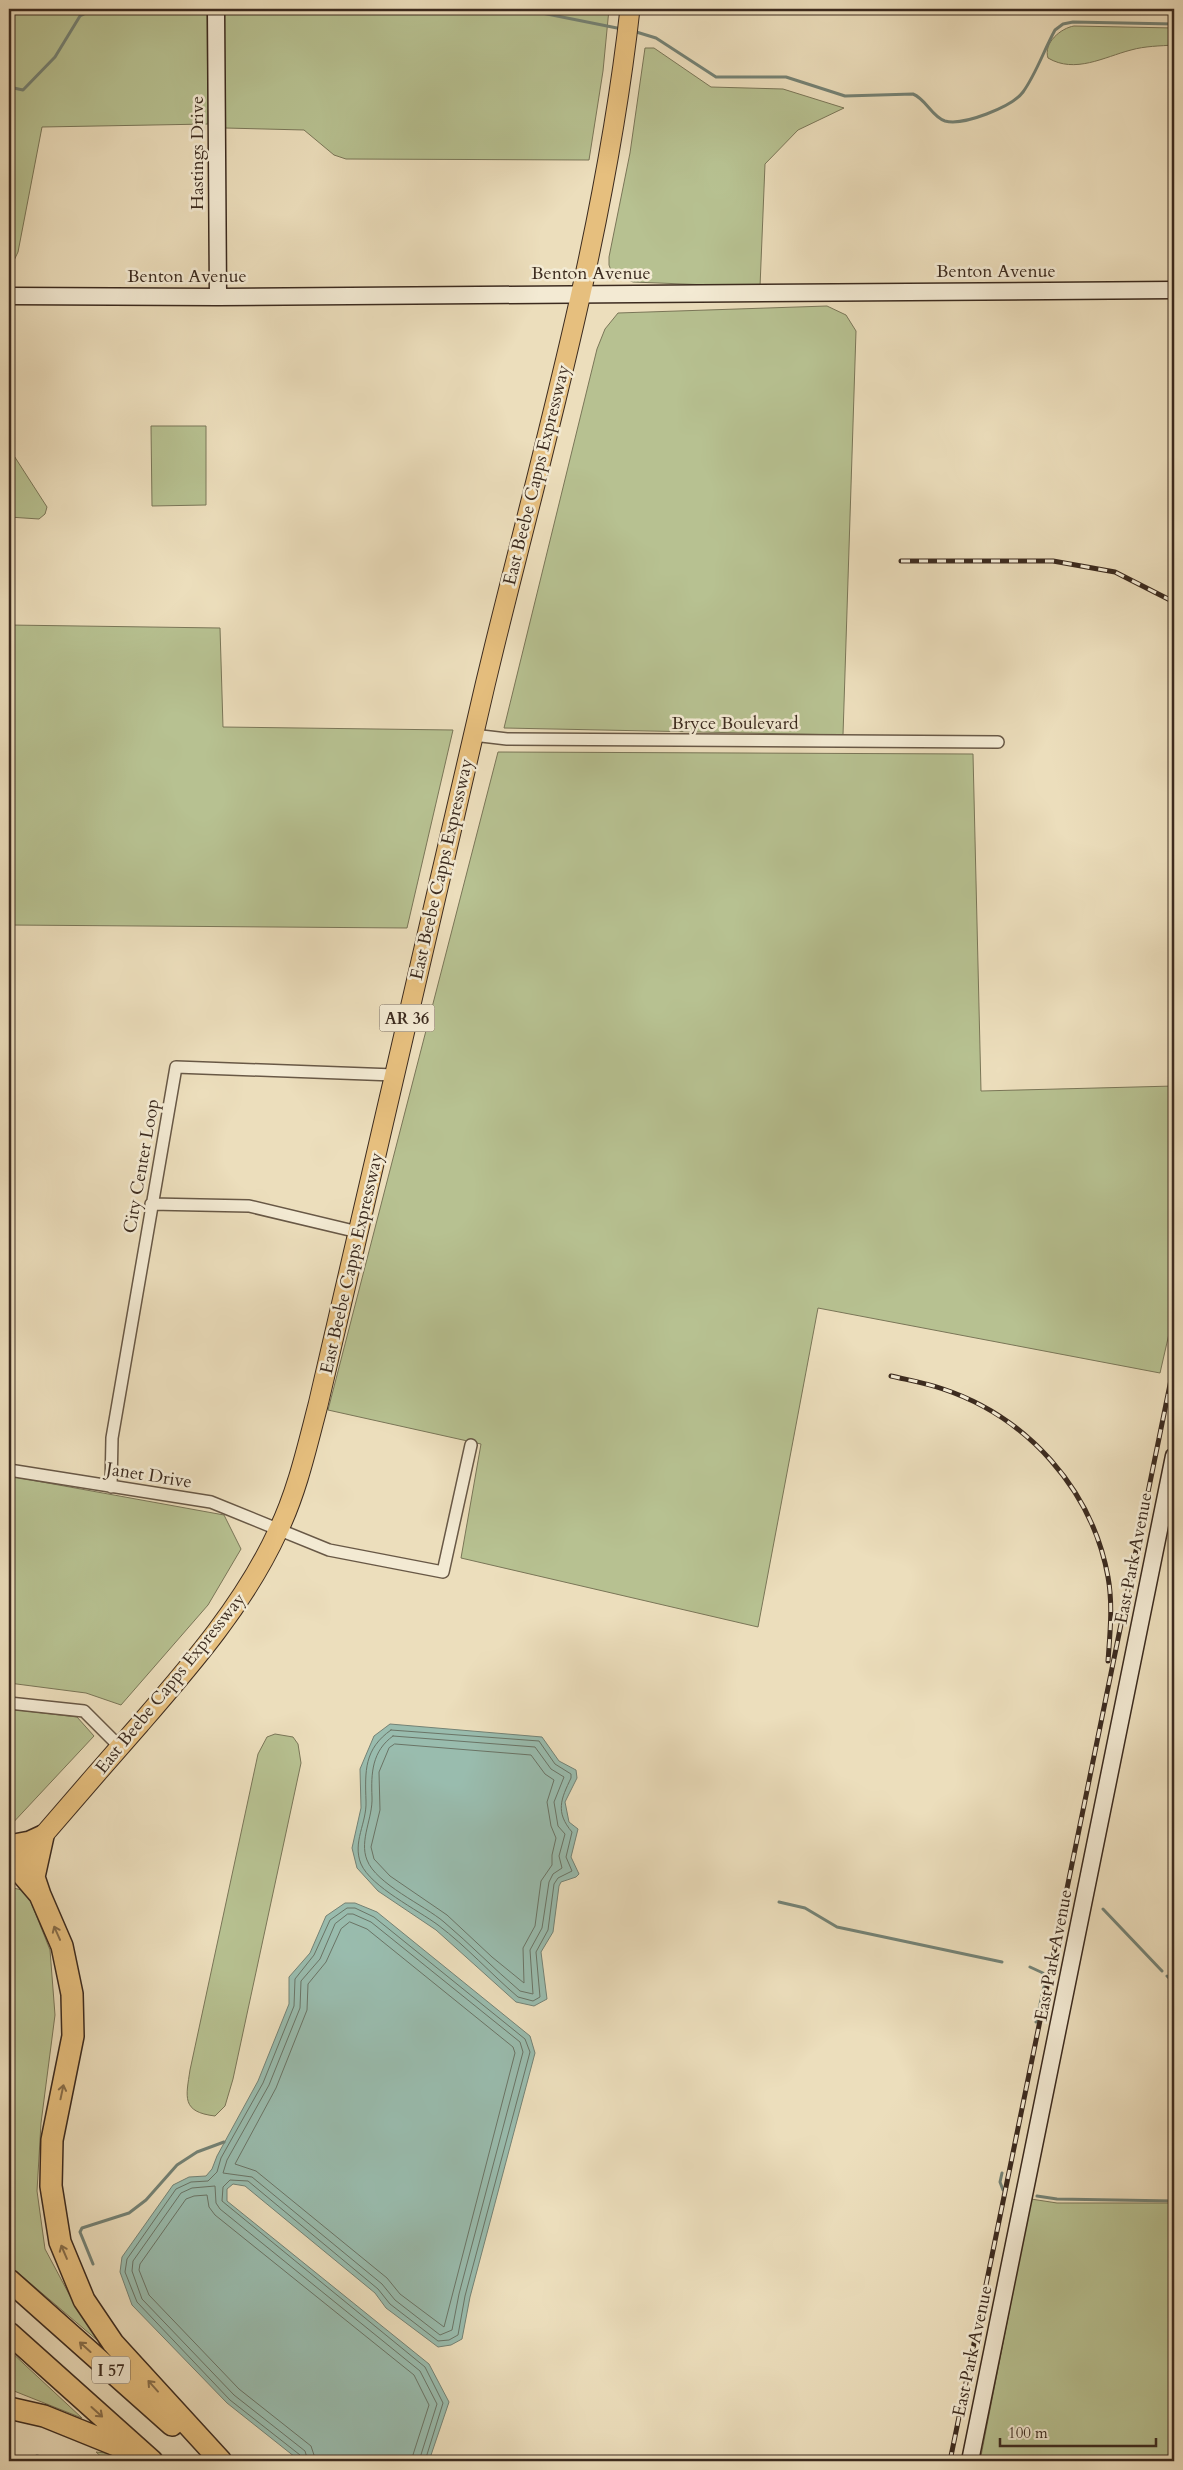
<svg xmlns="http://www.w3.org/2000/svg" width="1183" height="2470" font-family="Cardo,serif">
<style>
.green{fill:#b7c191;stroke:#7a7658}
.water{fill:#99bcae;stroke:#748275}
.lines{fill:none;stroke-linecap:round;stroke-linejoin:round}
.shore{stroke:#6a7466;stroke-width:1}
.stream{stroke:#748275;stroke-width:3}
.street-casing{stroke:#685846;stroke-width:14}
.secondary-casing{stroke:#3c2b1f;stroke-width:19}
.primary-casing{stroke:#3c2b1f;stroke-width:21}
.highway-casing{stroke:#3c2b1f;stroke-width:24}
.street{stroke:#f3ead3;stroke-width:11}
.secondary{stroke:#f3ead3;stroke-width:16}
.primary{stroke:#e6bf7e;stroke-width:19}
.highway{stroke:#e6bf7e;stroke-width:21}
.rail-casing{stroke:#3c2b1f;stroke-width:5}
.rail{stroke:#f3ead3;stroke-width:3;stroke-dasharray:9;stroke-linecap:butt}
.oneway{stroke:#886e4a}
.labels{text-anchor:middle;stroke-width:5;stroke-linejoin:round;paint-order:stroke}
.shield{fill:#f3ead3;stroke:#736455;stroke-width:1}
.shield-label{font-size:16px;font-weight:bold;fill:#3c2b1f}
.street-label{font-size:18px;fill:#3c2b1f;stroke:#f3ead3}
</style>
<rect width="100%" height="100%" fill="#ecdebc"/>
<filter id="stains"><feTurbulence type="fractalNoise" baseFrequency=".004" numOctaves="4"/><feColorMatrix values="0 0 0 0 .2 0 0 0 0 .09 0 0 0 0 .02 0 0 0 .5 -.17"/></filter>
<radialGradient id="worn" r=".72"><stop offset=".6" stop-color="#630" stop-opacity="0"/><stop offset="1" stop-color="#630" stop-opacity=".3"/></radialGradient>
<path class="green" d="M9 9H207L208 124 42 127 18 252 9 271Z
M222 9H609L603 71 589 160 346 159 334 155 304 130 225 128Z
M1074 26 1174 28V45C1160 46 1145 46 1131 50 1104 57 1075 74 1048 58 1043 43 1061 28 1074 26Z
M645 48H654L711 87 783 89 844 108 798 130 765 164 760 287 633 282 612 273 609 265V257L630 153Z
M827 306 846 315 856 331 843 735 504 728 597 349 605 329 618 313Z
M151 426H206V505L152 506Z
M9 448 47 507 45 514 39 519 9 517Z
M9 625 220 628 223 727 453 730 407 928 9 925Z
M498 752 973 754 981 1091 1174 1086V1312L1160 1373 818 1308 758 1627 461 1558 481 1444 328 1410Z
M9 1476 224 1515 241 1549 208 1605 121 1705 86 1693 9 1683Z
M9 1709 77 1717 94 1736 9 1827Z
M275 1734 293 1737 298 1744 301 1763 233 2079 225 2106 215 2116C181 2112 186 2097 190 2070L258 1754 267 1737Z
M9 1887 22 1890 31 1902 50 1950 55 2015 41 2123 37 2191 45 2249 77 2309 138 2375 9 2265Z
M1031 2199 1057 2203H1174V2461H980Z
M9 2350 82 2418 9 2389Z
M96 2452 115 2454 124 2461H106Z"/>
<path class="water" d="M390 1724 542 1737 559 1761 576 1770 577 1778 565 1802 569 1822 578 1829 571 1857 579 1874 576 1877 561 1882 559 1886 553 1932 541 1952 547 1999 534 2006 516 2002 436 1930 378 1891 357 1868 352 1848 361 1808 360 1769 374 1736Z
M345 1903H355L377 1912 530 2036 535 2053 470 2297 462 2339 451 2345 438 2347 386 2308 375 2293 245 2186 233 2184 227 2189V2201L429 2364 449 2402 429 2461H300L227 2403 132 2305 120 2272 122 2257 173 2185 189 2177 206 2176 212 2169 217 2156 258 2081 289 2004V1977L310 1953 326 1916Z"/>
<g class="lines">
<path class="shore" d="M391 1730 539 1741 555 1764 571 1774V1778C561 1799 555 1812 572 1832L566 1857 572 1871 558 1878 554 1884 548 1930 536 1952 540 1997 533 2001 518 1997C491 1974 466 1946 438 1925 418 1910 371 1887 361 1864 352 1842 367 1823 366 1801 365 1771 364 1749 391 1730Z
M393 1736 535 1747 551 1769 564 1777 554 1802 558 1826 565 1834 559 1856 562 1868 553 1874 549 1882 542 1928 530 1950 533 1994 520 1991C494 1969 470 1944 444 1922 424 1905 376 1884 367 1860 359 1840 373 1818 372 1797 371 1773 372 1751 393 1736Z
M395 1744 531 1755 545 1774 554 1780 547 1802 551 1826 556 1838 552 1855V1865L541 1881 535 1926 523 1948 524 1983 492 1957 447 1915 390 1876 374 1859 371 1847 380 1810 379 1772 389 1748Z
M348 1914H353L371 1922 520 2042 523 2052 459 2294 452 2330 440 2335 395 2300 382 2284 252 2177 223 2173 227 2160 269 2085 300 2008 301 1981 320 1959 335 1924Z
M350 1922 367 1929 513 2047 515 2053 444 2327 400 2294 387 2278 256 2171 235 2164 276 2088 307 2010 308 1984 326 1962 341 1929Z
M302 2461 300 2455 230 2400 137 2302 125 2272 127 2259 176 2189 191 2182 208 2181 217 2172 221 2158 263 2083 294 2006 295 1979 314 1955 330 1920 347 1908H355L374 1917 525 2039 530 2052 465 2296 458 2335 449 2340 438 2341 390 2304 378 2289 248 2181 230 2180 223 2187 222 2201 425 2367 443 2403 425 2461
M308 2461 305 2451 234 2395 142 2299 132 2271 133 2261 181 2193 192 2188 215 2186 216 2203 220 2209 420 2371 437 2404 419 2461
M316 2461 311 2446 239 2389 149 2295 139 2270 140 2264 186 2199 194 2196 207 2195 209 2207 215 2215 414 2375 429 2405 411 2461"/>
<path class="stream" d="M522 9 622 29
M633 31 656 38 716 77H786L845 96 913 94C926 99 932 117 945 121 963 126 1012 107 1023 92 1036 74 1044 50 1055 30L1063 24 1073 22 1174 24
M9 87 23 90 55 57 80 16 94 9
M779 1902 805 1908 837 1927 1002 1962
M1103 1909 1162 1971
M1030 1967 1043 1973 1045 1982 1036 2022
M1167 1976 1174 1983
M1002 2173 1000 2182 1003 2190
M1037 2196 1057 2199 1174 2201
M93 2264 80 2232 82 2228 129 2213 146 2200 177 2165 197 2152 224 2142
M24 2461 37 2456 59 2461"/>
<defs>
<path id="street" d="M473 735 507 739 998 742
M151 1204 249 1206 358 1232
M9 1470 211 1502 329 1550 443 1572 471 1445
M111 1487 112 1438 176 1067 394 1075
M9 1703 84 1711 120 1747"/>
<path id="secondary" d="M216 9 218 297
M9 296 218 297 1174 290
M970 2461 1174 1456"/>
<path id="primary" d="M9 1875C52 1825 96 1774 140 1724 192 1664 245 1603 278 1531 297 1492 307 1447 318 1405 376 1153 433 900 494 648 546 437 606 226 630 9"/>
<path id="highway" d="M9 1846 30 1842 43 1836
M9 1863 16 1867 40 1895 62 1946 72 1994 73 2036 52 2140 51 2186 60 2242 84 2300 113 2343 221 2461
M40 1895 34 1877 43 1836
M9 2280 172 2425
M9 2333 152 2461
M9 2408 44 2416 133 2452"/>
</defs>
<use href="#street" class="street-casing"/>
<use href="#secondary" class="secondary-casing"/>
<use href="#primary" class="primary-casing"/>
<use href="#highway" class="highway-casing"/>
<use href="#street" class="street"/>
<use href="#secondary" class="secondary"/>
<use href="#primary" class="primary"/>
<use href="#highway" class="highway"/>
<defs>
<path id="rail" d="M901 561H1053L1115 572 1174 602
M891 1376C908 1380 926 1383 943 1389 1027 1417 1092 1489 1108 1577 1113 1604 1110 1634 1108 1661
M950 2461 1174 1365"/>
</defs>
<use href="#rail" class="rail-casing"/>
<use href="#rail" class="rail"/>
</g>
<defs><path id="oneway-shaft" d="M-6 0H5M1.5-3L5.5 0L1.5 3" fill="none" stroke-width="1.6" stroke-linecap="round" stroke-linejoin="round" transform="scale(1.25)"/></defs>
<g class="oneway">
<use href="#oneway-shaft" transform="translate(57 1933) rotate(-114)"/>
<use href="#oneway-shaft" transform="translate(62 2092) rotate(-78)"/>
<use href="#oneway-shaft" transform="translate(64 2252) rotate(-113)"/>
<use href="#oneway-shaft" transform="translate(85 2347) rotate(-138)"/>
<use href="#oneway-shaft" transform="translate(153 2386) rotate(-132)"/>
<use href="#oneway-shaft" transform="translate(97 2412) rotate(42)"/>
</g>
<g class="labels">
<g class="shield">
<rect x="379.5" y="1004.5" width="55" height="27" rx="4"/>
<rect x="92" y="2356.5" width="38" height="27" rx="4"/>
</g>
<g class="shield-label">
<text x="407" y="1024">AR 36</text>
<text x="111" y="2376">I 57</text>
</g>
<g class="street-label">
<text transform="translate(197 153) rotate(-90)" y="6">Hastings Drive</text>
<text x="996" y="277">Benton Avenue</text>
<text x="591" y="279">Benton Avenue</text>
<text x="187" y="282">Benton Avenue</text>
<text transform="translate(536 475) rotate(-76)" y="6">East Beebe Capps Expressway</text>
<text x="735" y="729">Bryce Boulevard</text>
<text transform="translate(441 869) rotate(-77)" y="6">East Beebe Capps Expressway</text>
<text transform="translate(141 1166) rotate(-80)" y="6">City Center Loop</text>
<text transform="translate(351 1263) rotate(-77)" y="6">East Beebe Capps Expressway</text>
<text transform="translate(149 1475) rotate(9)" y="6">Janet Drive</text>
<text transform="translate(1133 1558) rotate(-79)" y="6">East Park Avenue</text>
<text transform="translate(170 1683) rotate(-51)" y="6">East Beebe Capps Expressway</text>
<text transform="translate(1053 1955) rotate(-79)" y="6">East Park Avenue</text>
<text transform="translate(972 2351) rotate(-78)" y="6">East Park Avenue</text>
</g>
</g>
<rect width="1183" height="2470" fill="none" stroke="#ecdebc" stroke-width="30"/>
<rect x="10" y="10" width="1163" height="2450" fill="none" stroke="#3c2b1f" stroke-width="2.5"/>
<rect x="15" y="15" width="1153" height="2440" fill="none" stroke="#3c2b1f"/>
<path d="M1000 2438v8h156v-8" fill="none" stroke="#3c2b1f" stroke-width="2.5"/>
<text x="1008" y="2438" font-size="15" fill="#3c2b1f" stroke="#f3ead3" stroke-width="4" paint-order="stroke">100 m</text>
<rect width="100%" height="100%" filter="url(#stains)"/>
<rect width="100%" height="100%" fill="url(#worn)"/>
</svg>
